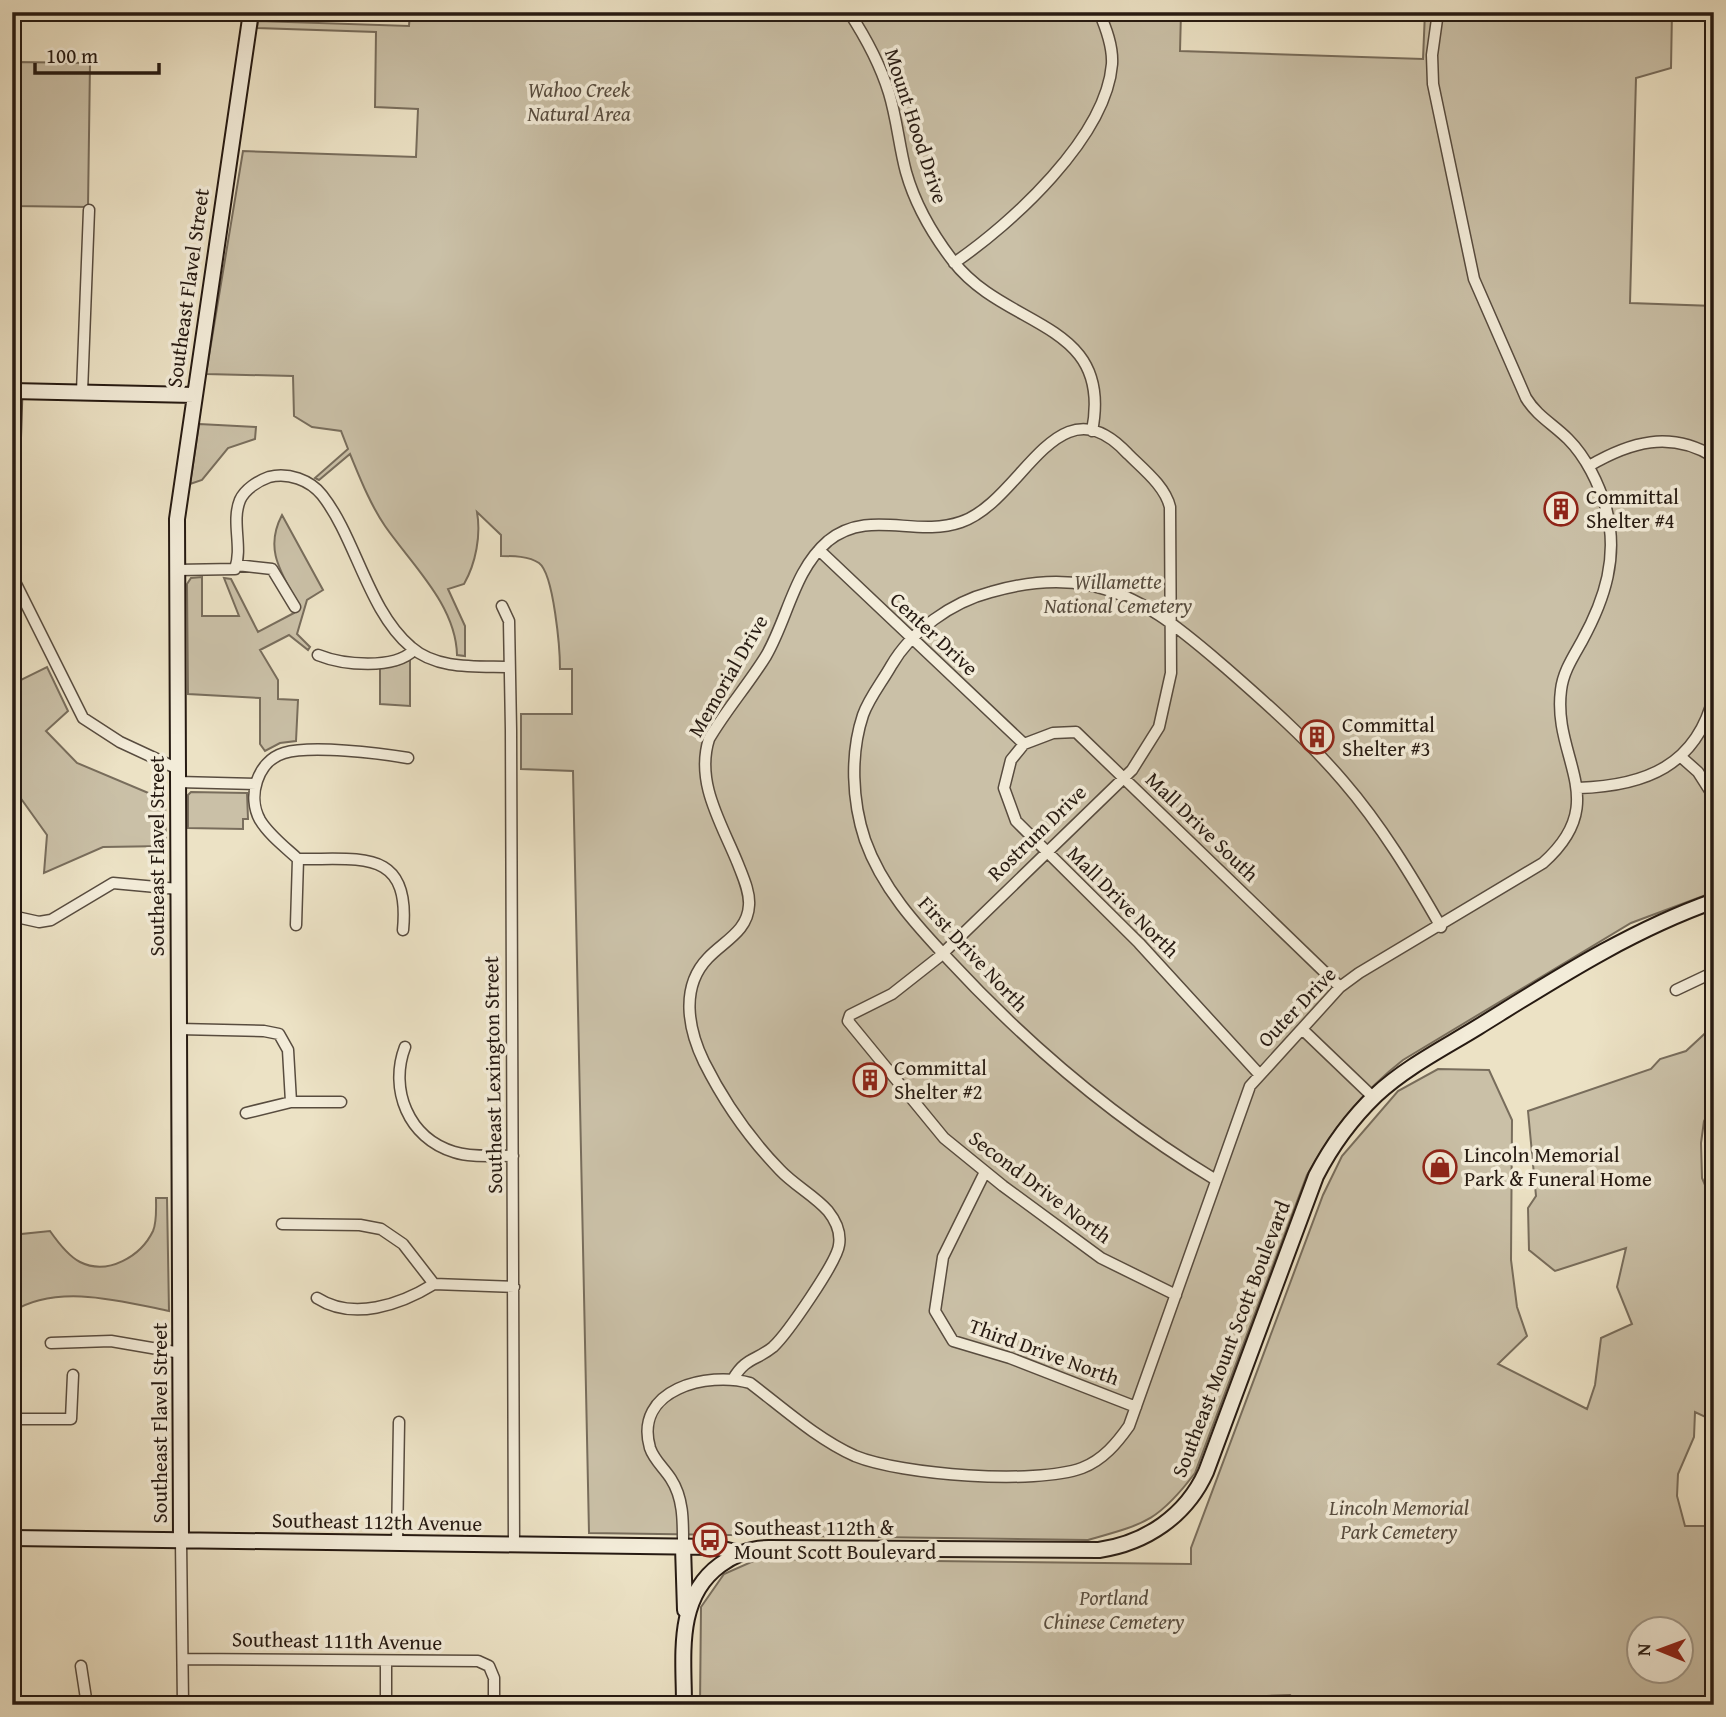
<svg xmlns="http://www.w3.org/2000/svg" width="1726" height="1717" font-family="'Gentium Book Plus',serif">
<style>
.green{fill:#cac0a7;stroke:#786d5c;stroke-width:2;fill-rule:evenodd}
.water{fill:#a99e88;stroke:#756959;stroke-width:2}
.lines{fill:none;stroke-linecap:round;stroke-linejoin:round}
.street-casing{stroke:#584c3f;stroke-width:13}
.secondary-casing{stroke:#261a12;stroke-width:18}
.street{stroke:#f3ecd9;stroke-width:10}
.secondary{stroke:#f3ecd9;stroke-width:14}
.labels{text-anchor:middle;stroke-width:7;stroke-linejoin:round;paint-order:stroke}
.park-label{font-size:21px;font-style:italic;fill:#574c3f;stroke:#f3ecd9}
.street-label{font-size:21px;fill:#261a12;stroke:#f3ecd9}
.poi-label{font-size:21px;fill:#261a12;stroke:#f3ecd9;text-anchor:start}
</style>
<rect width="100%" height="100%" fill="#ece2c5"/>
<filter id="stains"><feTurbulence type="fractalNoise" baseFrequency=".00286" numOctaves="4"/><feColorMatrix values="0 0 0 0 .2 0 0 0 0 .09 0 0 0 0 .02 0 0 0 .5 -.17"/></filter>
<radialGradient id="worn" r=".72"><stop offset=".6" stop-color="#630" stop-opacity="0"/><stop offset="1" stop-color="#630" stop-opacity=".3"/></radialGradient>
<path class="green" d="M410 12H1181L1180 51 1423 59 1425 12H1672L1671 68 1636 78 1630 303 1714 306V892L1631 923 1403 1060C1362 1092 1333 1129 1307 1175L1195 1473C1158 1522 1144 1524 1088 1540L589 1533 573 771 521 769V714H572V669H560C560 650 554 574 539 563 529 556 513 556 501 556V535L477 512C481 535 476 563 464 584L448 589 465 626V656L457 655C456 605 412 565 385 526 370 504 360 478 350 454L319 480 315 478 348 449 341 431 312 427 294 416 293 376 206 374 243 151 416 157 418 109 375 107 376 32 257 28 258 21 409 26Z
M16 62 90 63 88 207 14 206Z
M199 424 256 427 255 439 228 448 202 480 190 484Z
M282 515 323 590 307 600 297 634 310 647 308 650 289 635 260 650 278 680V699L298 700 296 741 280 743 265 751 260 744V698L188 694 187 584 191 578 202 577V616H239L224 578 231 579 258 632 294 613 297 602C281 572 264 549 282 515Z
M410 660V706L380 704V666H395Z
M12 665 19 681 47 667 68 711 46 731 77 763 165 800 166 846 103 847 44 873 47 835 12 786Z
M191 792 247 793 248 819H243V829L188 828V795Z
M1714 1025V1103L1704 1121 1701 1143 1702 1178 1714 1206V1421L1695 1412 1694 1437 1678 1474 1677 1496 1685 1526H1714V1705H700L701 1607 724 1574 758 1559 1191 1564V1548L1323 1195 1342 1156 1398 1091 1438 1069 1489 1070 1512 1120 1511 1260 1517 1307 1527 1336 1498 1364 1587 1409 1595 1385 1601 1338 1632 1324 1617 1287 1626 1248 1555 1271 1529 1250 1528 1208 1536 1196 1528 1111 1651 1069 1660 1059 1686 1051ZM1638 1630H1680V1672H1638Z
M156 1198H167L169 1311C121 1301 56 1283 12 1312V1235L50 1231C57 1241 68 1256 80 1262 108 1276 141 1256 153 1231 157 1222 156 1208 156 1198Z"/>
<path class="water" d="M1290 1695 1299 1705H1262L1267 1696Z"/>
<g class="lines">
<defs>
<path id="street" d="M849 12C866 38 880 64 889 93 897 119 899 146 906 172 915 204 933 235 953 261 1006 330 1114 320 1092 431
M954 263C1011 224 1106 138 1112 64 1113 46 1106 28 1099 12
M82 392 89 210
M1589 466C1630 442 1670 430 1714 457
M12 546 17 391
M819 550 1024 744
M237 565 272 569 295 607
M177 570 235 569C243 547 231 522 240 500 245 489 258 481 269 477 288 472 310 480 322 495 356 538 368 611 411 647 437 670 477 666 509 667
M12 576 83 718 120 742 178 769
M502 606 509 621 511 730 514 1545
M318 655C343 665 394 670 414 650
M1680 756 1698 772 1714 797
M178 782 256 784
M1578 788C1645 786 1697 766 1714 695
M12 916 39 922 51 920 113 883 178 889
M296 925 298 859
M403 930C411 847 359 860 298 859 285 847 269 835 260 820 247 797 257 761 284 753 311 745 379 753 408 758
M1676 990 1714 972
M179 1029 264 1031 279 1034 288 1050 291 1102
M1302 1029 1374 1098
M405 1047C389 1089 408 1138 454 1152 472 1158 494 1155 513 1156
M1259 1074 1139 943 1016 821 1004 788 1011 760 1024 744 1053 733 1076 732 1340 987
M246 1113 291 1102H341
M985 1172 943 1257 935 1311 953 1341 1010 1358 1136 1407
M1216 1180C1118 1121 1027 1044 950 961 916 925 882 888 865 840 852 801 850 754 863 715 869 698 882 682 891 666 911 631 952 602 991 592 1022 583 1056 579 1089 585 1144 596 1185 633 1226 668 1266 703 1308 740 1343 781 1381 825 1412 876 1441 927
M282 1224 360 1225 381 1229 403 1244 434 1284 514 1287
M317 1298C353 1321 400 1305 434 1284
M51 1343 111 1341 181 1353
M733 1379C746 1357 756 1361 773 1347 787 1334 837 1262 839 1245 841 1233 836 1221 828 1211 815 1196 794 1185 780 1170 750 1139 723 1100 704 1062 688 1029 680 987 708 958 724 941 748 931 749 905 750 892 743 877 738 864 722 824 695 783 709 739 726 710 748 685 766 656 788 618 794 570 828 541 869 508 915 538 961 522 1023 501 1057 377 1128 454 1143 469 1165 486 1170 507L1171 673 1159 727 1132 770 939 957 892 994 850 1015 848 1021 944 1138 1003 1186 1101 1258 1176 1295
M12 1419H71L73 1375
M181 1541 183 1705
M397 1544 399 1422
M683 1547C683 1523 684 1499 671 1479 664 1468 654 1460 650 1448 633 1389 708 1371 750 1383 783 1408 817 1439 855 1456 902 1475 1035 1485 1082 1468 1103 1460 1117 1443 1129 1426L1250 1086 1340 987 1359 973 1543 863C1613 801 1552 759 1561 690 1563 672 1573 657 1582 641 1605 599 1619 556 1606 508 1599 484 1586 457 1568 439 1553 424 1537 416 1526 398L1474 279 1433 84 1432 55 1438 12
M183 1659 478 1661 489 1666 494 1678V1705
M386 1661V1705
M81 1666 87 1705"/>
<path id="secondary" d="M12 391 194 395
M12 1538 714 1547 740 1553
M181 1541 177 519 251 12
M683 1547 685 1610
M684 1705C684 1656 675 1598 720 1565 735 1554 751 1548 769 1548L1099 1550C1146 1543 1186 1516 1206 1472L1316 1176C1332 1145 1351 1119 1376 1095 1406 1067 1444 1048 1478 1027 1554 980 1629 931 1714 901"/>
</defs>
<use href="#street" class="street-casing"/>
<use href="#secondary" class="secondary-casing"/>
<use href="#street" class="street"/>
<use href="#secondary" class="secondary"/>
</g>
<defs>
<symbol id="building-ring" viewBox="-11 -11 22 22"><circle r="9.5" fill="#f3ecd9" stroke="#8f2418" stroke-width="1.5"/><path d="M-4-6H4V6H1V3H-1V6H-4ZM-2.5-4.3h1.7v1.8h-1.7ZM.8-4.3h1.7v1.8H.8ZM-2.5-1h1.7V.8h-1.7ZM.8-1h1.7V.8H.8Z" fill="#8f2418"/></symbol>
<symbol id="shop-ring" viewBox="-11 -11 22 22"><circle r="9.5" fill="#f3ecd9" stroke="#8f2418" stroke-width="1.5"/><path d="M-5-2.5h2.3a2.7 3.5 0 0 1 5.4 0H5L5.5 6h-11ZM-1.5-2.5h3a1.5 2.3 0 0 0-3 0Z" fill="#8f2418"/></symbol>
<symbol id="bus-ring" viewBox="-11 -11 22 22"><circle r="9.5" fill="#f3ecd9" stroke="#8f2418" stroke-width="1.5"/><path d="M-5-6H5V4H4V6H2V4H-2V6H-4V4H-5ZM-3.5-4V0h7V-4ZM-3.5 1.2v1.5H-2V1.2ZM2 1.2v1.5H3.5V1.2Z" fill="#8f2418"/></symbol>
</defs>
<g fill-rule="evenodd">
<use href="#building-ring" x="1542" y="490" width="38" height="38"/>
<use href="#building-ring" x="1298" y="718" width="38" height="38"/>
<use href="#building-ring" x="851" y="1061" width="38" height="38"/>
<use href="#shop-ring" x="1421" y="1148" width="38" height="38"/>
<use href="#bus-ring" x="691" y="1521" width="38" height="38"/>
</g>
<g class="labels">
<g class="park-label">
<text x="579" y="97">Wahoo Creek<tspan x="579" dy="24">Natural Area</tspan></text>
<text x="1118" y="589">Willamette<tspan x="1118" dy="24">National Cemetery</tspan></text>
<text x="1399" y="1515">Lincoln Memorial<tspan x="1399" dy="24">Park Cemetery</tspan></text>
<text x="1114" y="1605">Portland<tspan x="1114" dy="24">Chinese Cemetery</tspan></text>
</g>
<g class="street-label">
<text transform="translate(916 126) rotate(72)" y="7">Mount Hood Drive</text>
<text transform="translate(188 288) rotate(-82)" y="7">Southeast Flavel Street</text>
<text transform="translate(934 634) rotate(43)" y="7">Center Drive</text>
<text transform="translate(728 676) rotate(-60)" y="7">Memorial Drive</text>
<text transform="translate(1202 827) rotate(44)" y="7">Mall Drive South</text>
<text transform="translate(1037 833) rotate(-44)" y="7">Rostrum Drive</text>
<text transform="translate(157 856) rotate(-90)" y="7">Southeast Flavel Street</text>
<text transform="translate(1123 902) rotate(45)" y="7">Mall Drive North</text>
<text transform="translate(973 954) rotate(47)" y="7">First Drive North</text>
<text transform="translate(1297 1007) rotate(-46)" y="7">Outer Drive</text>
<text transform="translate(493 1075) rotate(-91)" y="7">Southeast Lexington Street</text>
<text transform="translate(1040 1187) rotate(37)" y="7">Second Drive North</text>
<text transform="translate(1231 1339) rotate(-69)" y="7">Southeast Mount Scott Boulevard</text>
<text transform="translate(1044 1352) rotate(20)" y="7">Third Drive North</text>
<text transform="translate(160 1423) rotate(-90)" y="7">Southeast Flavel Street</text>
<text transform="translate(377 1522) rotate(1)" y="7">Southeast 112th Avenue</text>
<text transform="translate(337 1641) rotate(1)" y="7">Southeast 111th Avenue</text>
</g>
<g class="poi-label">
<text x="1586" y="504">Committal<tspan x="1586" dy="24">Shelter #4</tspan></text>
<text x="1342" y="732">Committal<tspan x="1342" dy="24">Shelter #3</tspan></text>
<text x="894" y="1075">Committal<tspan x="894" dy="24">Shelter #2</tspan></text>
<text x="1464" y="1162">Lincoln Memorial<tspan x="1464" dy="24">Park &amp; Funeral Home</tspan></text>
<text x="734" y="1535">Southeast 112th &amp;<tspan x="734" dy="24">Mount Scott Boulevard</tspan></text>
</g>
</g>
<rect width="1726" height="1717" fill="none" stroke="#ece2c5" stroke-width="42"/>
<rect x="14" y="14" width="1698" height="1689" fill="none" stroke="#261a12" stroke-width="3.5"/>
<rect x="21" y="21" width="1684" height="1675" fill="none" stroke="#261a12" stroke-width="2"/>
<g transform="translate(1660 1650) rotate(271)"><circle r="33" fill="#f3ecd9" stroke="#a19889" stroke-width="2"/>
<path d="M0-5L12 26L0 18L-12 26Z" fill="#8f2418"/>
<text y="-10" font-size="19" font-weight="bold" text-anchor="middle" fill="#261a12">N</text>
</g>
<path d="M35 63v10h124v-10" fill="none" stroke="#261a12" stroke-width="3.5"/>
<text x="46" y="63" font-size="21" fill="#261a12" stroke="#f3ecd9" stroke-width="5" paint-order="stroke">100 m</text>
<rect width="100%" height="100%" filter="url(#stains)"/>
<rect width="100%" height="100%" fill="url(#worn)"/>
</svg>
